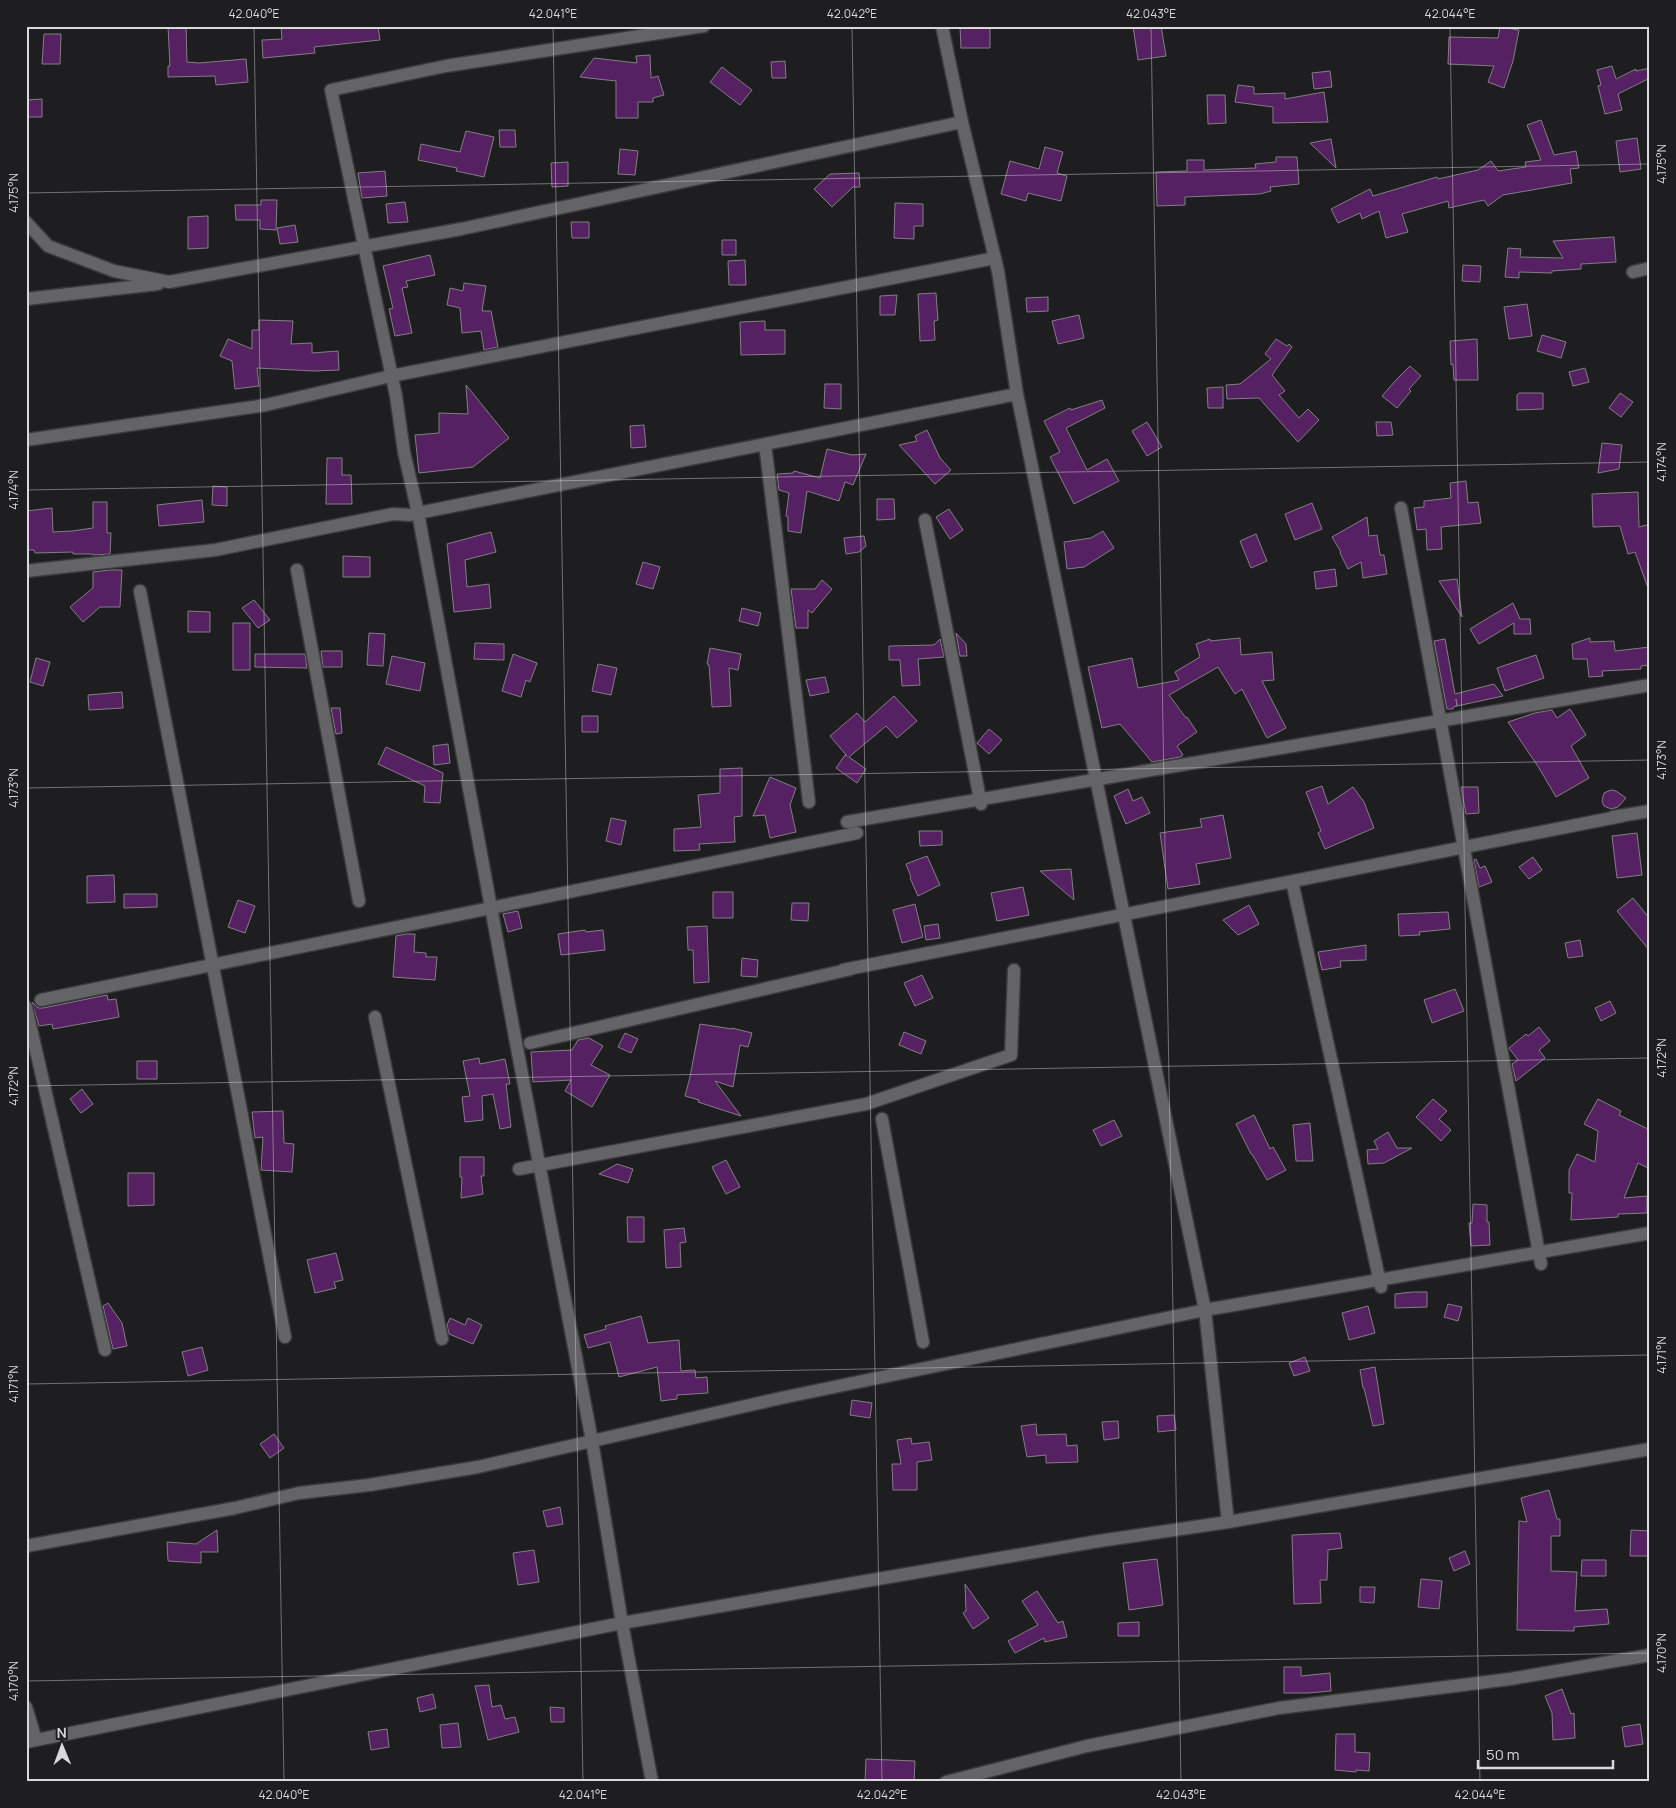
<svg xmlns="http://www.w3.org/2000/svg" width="1676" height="1808" font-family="Manrope,sans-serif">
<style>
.building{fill:#552162;stroke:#817f82}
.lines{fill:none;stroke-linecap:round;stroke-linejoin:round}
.minor-casing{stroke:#3a3a3c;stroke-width:15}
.tertiary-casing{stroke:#3a3a3c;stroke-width:15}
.minor{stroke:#646365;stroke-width:12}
.tertiary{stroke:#646365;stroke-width:12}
.ticks{fill:none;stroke:#d9d8da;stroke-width:1;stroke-opacity:0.45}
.neatline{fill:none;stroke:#d9d8da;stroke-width:2}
.ticks-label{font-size:12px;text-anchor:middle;fill:#d9d8da}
</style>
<rect width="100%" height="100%" fill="#1e1e20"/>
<path class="building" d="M168 26H186L187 62 199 63 246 59 248 82 216 85 215 76 168 77V66H170Z
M281 26H378L380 40 314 47 315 53 263 58 262 40 282 39Z
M960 26H990V48H961Z
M1133 26H1161L1166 56 1138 60Z
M1500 27 1519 30 1513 61 1504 88 1488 82 1494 66 1448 64 1449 37 1498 38Z
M44 34H61L60 64H42Z
M650 55 651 78 658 76 664 95 653 98V102H638V118H616V81L580 77 594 58 637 63 636 56Z
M785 61 786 78H772L771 62Z
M1612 66 1616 79 1636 69V71L1650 68V78L1618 94 1622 110 1605 114 1598 86 1601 85 1597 70Z
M722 67 752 90 740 105 710 82Z
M1330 71 1332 87 1314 89 1312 73Z
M1238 85 1254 87V94L1285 93V99L1324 92 1328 122 1273 123V107L1235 102Z
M1207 95H1225L1226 123 1208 124Z
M42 99V117H26V100Z
M1541 120 1554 155 1576 151 1579 168 1570 169 1572 183 1503 195 1488 206 1484 200 1449 208 1448 201 1402 214 1408 232 1386 238 1379 211 1362 219 1360 213 1338 223 1331 209 1370 189 1373 196 1437 177 1438 179 1478 170 1491 161 1498 171 1526 167 1525 162 1541 160 1527 125Z
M499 130H515L516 147H500Z
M466 131 494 137 484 177 456 171 457 168 418 160 421 144 460 152Z
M1637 138 1641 169 1620 172 1616 141Z
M1331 139 1336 168 1310 143Z
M1045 147 1063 152 1057 173 1067 176 1061 201 1028 193 1026 201 1001 194 1010 161 1039 169Z
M620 149 638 151 635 175 618 174Z
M1276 157H1297L1299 184 1270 187 1271 191 1260 194 1185 197V205L1157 206 1156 172 1187 171V160H1204V170L1256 168 1255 164 1276 162Z
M568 162V186L552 187 551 163Z
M385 171 387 196 362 198 358 173Z
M859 173 860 187H853L832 207 814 189 830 174Z
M261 200H277L276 230 260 229V220H236L235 205H261Z
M405 202 408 222 388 223 386 204Z
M895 203 923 204V226H914V239L894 238Z
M208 216V248L188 249V217Z
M571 222H589V238H572Z
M295 225 298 242 280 244 277 228Z
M1614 237 1616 262 1581 264V269L1552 271V273L1519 272V278L1505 277 1508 248 1521 249 1520 257 1563 258 1553 241Z
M722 240H736V255H722Z
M430 255 435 275 406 281 408 287 402 288 412 333 395 336 389 309 393 308 383 266Z
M745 260 746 285H729L728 261Z
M1463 265 1481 266 1480 282 1462 281Z
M464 283 486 286 482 311H491L498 347 484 350 481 331 462 333 460 308 447 305 450 288 463 291Z
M936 293 938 320 934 321 935 340 920 341 918 294Z
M897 295 895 315H880V296Z
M1048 297V311L1027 312 1026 298Z
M1527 304 1532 336 1509 339 1504 307Z
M1079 315 1084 338 1058 344 1052 321Z
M259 320 293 321 291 344 312 343V353L338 351 339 370 314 371 257 368 259 386 235 389 232 361 220 356 228 339 252 349V330H259Z
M765 321V330H785V354L741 355 740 322Z
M1542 335 1566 342 1561 358 1537 351Z
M1276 339 1287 346 1289 344 1292 347 1272 375 1285 391 1279 395 1299 418 1308 409 1319 420 1298 442 1259 398 1227 399 1226 385 1240 384 1271 359 1265 354Z
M1477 339 1478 380H1454L1453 364 1451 365 1450 341Z
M1410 366 1421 376 1409 389 1411 391 1397 408 1382 396 1397 379Z
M1585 368 1589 382 1573 386 1569 372Z
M825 384H841V409L824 408Z
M466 385 509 438 473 467 419 473 415 435 439 433V413L468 414Z
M1223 387V408H1208L1207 388Z
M1519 393H1543V409L1517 410V395Z
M1620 393 1633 402 1621 417 1609 408Z
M1102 400 1105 408 1066 428 1087 470 1107 459 1119 481 1074 504 1050 457 1060 452 1044 421 1070 408 1071 410Z
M1147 422 1162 447 1147 456 1132 431Z
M1376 422H1391L1393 435 1377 436Z
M644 425 646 447 631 448 630 426Z
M927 430 940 458 951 470 935 484 899 445 917 441 915 436Z
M1602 443 1622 445 1619 469 1598 473Z
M827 449 852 455 866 454 853 485 845 482 839 501 807 491 801 533 788 531V517L786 516 789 493 779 490 777 474 793 473 794 471 820 478Z
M327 458H342V475H351L352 504H326Z
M1466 481 1468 503 1478 502 1481 523 1441 527 1442 549 1427 550 1426 529 1417 530 1414 508 1424 507V501L1451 498 1450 483Z
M213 486 227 487V506L212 505Z
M1638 492 1639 527 1650 524V587L1648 588 1635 552 1628 554 1620 526 1593 527 1592 494Z
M877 499H894L895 519 877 520Z
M202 500 204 522 159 526 157 505Z
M93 502H107V533H111L110 554 93 555V554H73V552L35 553 34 550H26V511L52 508 53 532 72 531 93 528Z
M1312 503 1322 529 1295 540 1285 514Z
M949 509 963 530 950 539 936 517Z
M1367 517 1369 536 1377 535 1380 555H1384L1387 574 1363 578 1361 562 1348 569 1340 553 1341 552 1332 537Z
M1103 531 1114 548 1084 567 1067 569 1064 542 1091 538Z
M491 532 496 552 465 560 467 587 489 584 491 608 454 612 447 544Z
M1256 534 1267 561 1251 568 1240 541Z
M864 536 866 546 859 552 846 554 844 538Z
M343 556 370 557V577H343Z
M643 562 660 567 653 589 636 584Z
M1335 569 1337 586 1316 589 1314 572Z
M110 570H122L120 607H100L83 622 70 607 93 588V572Z
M1457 579 1462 617 1439 581Z
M822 580 832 589 812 613 808 610V628H796L791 589H815Z
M254 600 270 620 258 628 242 608Z
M1513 603 1520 619H1530L1531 634H1514V623L1479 644 1470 629Z
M742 608 761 613 758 626 739 621Z
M188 611 210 612V632H188Z
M233 623H250V670H233Z
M369 633 385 634 383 666 367 665Z
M956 633 966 644 967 656H960Z
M1240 638 1241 655 1272 652 1274 680 1262 681 1286 728 1267 738 1242 689 1235 694 1218 667 1169 695 1186 718 1187 717 1197 732 1177 746 1183 755 1180 757 1152 762 1120 724 1102 728 1088 667 1132 658 1138 688 1179 680 1175 672 1200 657 1196 644 1210 639V641Z
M1590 638V642L1614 641 1615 651 1650 647V665L1641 666V669L1602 671 1603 676 1589 677 1587 659H1573L1572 644Z
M940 639 944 657 918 659 920 685 902 686 900 660H889V646L934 645Z
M1445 639 1455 694 1494 684 1503 696 1457 706 1456 699 1457 706 1453 707V709H1447L1434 641Z
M475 643 504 644V660L474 659Z
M710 648 741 654 738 670 729 668 731 706 712 707 709 665 707 664Z
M321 651H342V667H323Z
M255 654H305L307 668 255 667Z
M513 654 537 663 530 682 526 680 521 697 502 691Z
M1536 655 1544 678 1505 691 1497 668Z
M392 656 425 663 420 691 386 684Z
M36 658 50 662 43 686 30 682Z
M598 664 617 668 611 695 592 691Z
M825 677 829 692 810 696 806 680Z
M122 692 123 708 89 710 88 695Z
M894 696 917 721 897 738 886 726 849 757 866 769 857 783 836 768 845 755 847 756 830 736 857 713 865 722Z
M331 708H340L342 733 336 734Z
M1570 709 1586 735 1571 746 1589 778 1556 797 1539 768 1508 722 1535 713 1552 710 1557 718Z
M582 716H598V732H582Z
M989 729 1002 740 989 754 977 743Z
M448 744 450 763 434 765 433 746Z
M386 747 443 773 440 803 424 802 425 786 378 764Z
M742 768V816L734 817 735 842 699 844 700 850 674 851V829L701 827 698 795 720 793V769Z
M770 777 796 788 790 805 796 832 770 838 765 815 753 816Z
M1322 786 1328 804 1353 787 1364 802 1374 828 1325 849 1318 833 1321 831 1306 792Z
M1461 787H1478L1479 813 1466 814Z
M1128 789 1133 801 1142 797 1150 813 1126 824 1114 796Z
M1611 790 1616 791 1626 798 1618 807 1611 809 1604 806 1602 801 1604 793Z
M1223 815 1231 858 1196 864 1200 884 1168 889 1160 833 1202 827 1200 819Z
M611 818 626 821 621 845 606 841Z
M919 831H942V845L920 846Z
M1637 833 1642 875 1617 878 1612 836Z
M927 856 940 885 918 896 910 878 911 877 906 864Z
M1533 857 1542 870 1529 879 1519 867Z
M1476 859 1480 868 1485 866 1492 882 1479 887 1474 860Z
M1071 869 1074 900 1040 871Z
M114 875 115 902 87 903V876Z
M1023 887 1029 915 997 921 991 893Z
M713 892H733V918H713Z
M124 894H157V907L124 908Z
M1633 898 1650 919V951L1617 911Z
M238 900 255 906 245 933 228 927Z
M792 903H809L808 921 791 920Z
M915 904 923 937 902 943 893 910Z
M1249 905 1259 924 1238 935 1223 920Z
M518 911 522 928 508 932 503 914Z
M1448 912 1450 929 1419 932 1420 935 1399 936 1398 914Z
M938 924 940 938 926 940 924 926Z
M707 926 709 982 694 983 693 950H688L687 927Z
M585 930 586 932 603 930 605 950 561 955 558 934Z
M406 934H415L414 952 426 953V957H437L435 980 393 977 396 936Z
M1580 940 1583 956 1568 958 1565 943Z
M1366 945V960L1340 961 1341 967 1322 970 1318 952Z
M742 958 758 960 757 977 741 976Z
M922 975 933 998 915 1006 904 983Z
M1455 989 1464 1011 1432 1023 1424 1000Z
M107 995 108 1000 116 999 119 1017 53 1029 52 1024 39 1026 32 1002 38 1008H43Z
M1610 1001 1616 1013 1601 1021 1595 1008Z
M700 1024 732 1029V1028L752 1033 748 1047 740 1045 733 1087 715 1081 741 1116 698 1102 699 1100 685 1096 690 1077Z
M1539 1027 1550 1041 1539 1050 1545 1058 1516 1081 1512 1064 1518 1060 1509 1048 1526 1034 1528 1036Z
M904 1032 926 1041 921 1054 899 1045Z
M625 1033 638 1039 631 1053 618 1047Z
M589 1038 603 1046 591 1065 610 1075 592 1107 565 1091 571 1080 533 1082 531 1052 572 1050 578 1040Z
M479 1058 480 1064 505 1059 510 1084H506L511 1127 500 1129 493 1094 482 1096 483 1120 465 1122 462 1097 470 1096 463 1061Z
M137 1061H157V1079H137Z
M82 1089 93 1104 81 1113 70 1099Z
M1433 1099 1447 1111 1439 1119 1451 1130 1441 1141 1416 1117Z
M1598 1099 1621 1111 1619 1115 1650 1130V1169L1638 1163 1624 1198 1647 1196V1213L1618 1214V1217L1571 1220 1572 1193H1569V1170L1577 1154 1595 1162 1598 1131 1584 1124Z
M283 1111 284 1143 294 1144 292 1172 261 1170 263 1137 255 1138 252 1112Z
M1254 1115 1270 1149 1273 1147 1286 1170 1267 1180 1252 1154H1251L1236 1124Z
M1114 1120 1122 1136 1101 1146 1093 1130Z
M1310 1123 1313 1161H1296L1293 1125Z
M1388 1132 1397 1148H1412L1384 1163 1368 1164 1367 1150 1378 1149 1374 1141Z
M460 1157H484V1176H481L483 1194 461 1198 462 1177H460Z
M726 1160 740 1187 726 1194 712 1167Z
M617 1164 633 1169 628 1183 599 1174Z
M128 1173H154V1205L128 1206Z
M1473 1204 1487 1205V1222H1489L1490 1245 1471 1246 1469 1223H1472Z
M627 1217H644V1242H628Z
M684 1228 686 1242 680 1243 681 1267 666 1268 664 1230Z
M336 1253 343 1280 334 1282 336 1288 315 1293 307 1260Z
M1412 1292H1427V1307L1395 1308V1294Z
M108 1303 122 1323 127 1346 113 1349 103 1306Z
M1448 1304 1462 1307 1458 1321 1444 1317Z
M1368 1306 1375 1333 1349 1340 1342 1313Z
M641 1316 648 1343 679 1340 681 1371 695 1370 696 1378 707 1377 708 1393 677 1395V1399L661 1401 657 1367 619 1377 610 1342 588 1348 584 1335 606 1329 605 1326Z
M450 1318 465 1325 468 1318 482 1325 473 1344 449 1334 447 1325Z
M202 1347 208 1370 188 1376 182 1352Z
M1305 1357 1310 1371 1294 1376 1289 1363Z
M1375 1367 1384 1424 1373 1426 1364 1388H1363L1360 1370Z
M852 1400 872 1403 870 1418 850 1415Z
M1174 1415 1176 1430 1158 1432 1157 1416Z
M1118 1421 1119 1438 1104 1440 1102 1422Z
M1036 1424 1037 1435 1066 1434 1067 1446 1077 1445 1078 1462 1046 1463V1455L1027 1457 1021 1426Z
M274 1434 284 1448 270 1458 260 1444Z
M911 1438 912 1444 929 1442 932 1460 917 1462V1490H893L892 1464H901L897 1440Z
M1549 1490 1557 1519H1560V1536H1551V1571L1577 1572 1575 1611 1607 1609 1609 1624 1574 1627V1631L1517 1630 1519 1521 1527 1522 1521 1498Z
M560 1507 563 1524 547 1527 543 1511Z
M217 1530 218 1552H201V1563L168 1561 167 1542 196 1544Z
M1631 1530 1650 1531V1556H1630Z
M1340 1533 1342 1548 1328 1550 1327 1580H1320L1321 1603 1294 1604 1292 1535Z
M534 1550 539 1582 518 1585 513 1553Z
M1465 1551 1470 1564 1454 1571 1449 1558Z
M1157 1559 1163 1605 1129 1610 1123 1563Z
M1582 1560H1606V1576H1581Z
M1421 1579 1442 1581 1439 1609 1418 1607Z
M965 1584 989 1618 973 1629 963 1613 966 1611Z
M1360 1587H1375L1374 1603 1360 1602Z
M1037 1591 1058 1623 1063 1621 1067 1637 1045 1642 1044 1638 1015 1653 1008 1641 1038 1625 1022 1601Z
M1139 1622V1636H1118V1623Z
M1284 1667H1301V1676L1330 1673 1331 1691 1308 1693H1284Z
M489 1685 492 1707 501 1705 505 1719 515 1717 519 1732 488 1740 475 1686Z
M1562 1689 1571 1714 1574 1713 1575 1738 1553 1740 1552 1713 1545 1696Z
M433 1694 436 1708 420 1712 417 1698Z
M550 1707 564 1708V1722H551Z
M458 1723 461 1747 442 1748 440 1725Z
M1640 1724 1643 1744 1625 1747 1622 1727Z
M387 1729 389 1747 371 1750 368 1732Z
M1336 1734H1355V1752L1370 1753 1369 1771 1356 1770V1772L1335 1770Z
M866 1759 915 1761 914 1782H865Z"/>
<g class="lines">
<defs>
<path id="minor" d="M26 222 48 246 114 271 169 282 461 229 962 122
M1633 272 1650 268
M26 299 158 284
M26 440 266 405 391 376 995 258
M765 444 809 802
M1401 508 1541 1264
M925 520 981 804
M297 570 359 901
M26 571 215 550 393 514 410 515 418 513 1017 394
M140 591 285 1337
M1613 817 1650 811
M847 822 1650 685
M1292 881 1381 1287
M843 970 1622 816
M41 1000 857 833
M26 1007 105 1350
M375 1017 442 1339
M530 1043 851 969
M882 1119 923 1342
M519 1169 866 1104 1011 1055 1014 970
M26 1546 235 1508 299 1493 369 1485 478 1467 781 1398 1205 1310 1650 1233
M26 1707 36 1740
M652 1782 622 1623 592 1441 517 1048 418 513 404 452 396 396 331 90 446 66 704 26
M946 1782 1087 1746 1279 1708 1510 1679 1650 1655"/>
<path id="tertiary" d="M942 26 962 122 998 271 1017 394 1205 1310 1228 1522
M26 1742 622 1623 1099 1541 1228 1522 1650 1449"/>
</defs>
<use href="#minor" class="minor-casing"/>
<use href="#tertiary" class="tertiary-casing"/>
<use href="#minor" class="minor"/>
<use href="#tertiary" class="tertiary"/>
</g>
<path class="ticks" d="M254 26 284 1782M553 26 583 1782M852 26 882 1782M1151 26 1181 1782M1450 26 1480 1782M26 193 1650 164M26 490 1650 462M26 788 1650 760M26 1086 1650 1058M26 1384 1650 1355M26 1681 1650 1653"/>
<rect width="1676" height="1808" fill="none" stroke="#1e1e20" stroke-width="55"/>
<g transform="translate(62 1746) rotate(359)" stroke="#1e1e20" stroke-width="4" paint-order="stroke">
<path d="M0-4L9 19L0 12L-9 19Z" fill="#d9d8da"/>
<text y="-8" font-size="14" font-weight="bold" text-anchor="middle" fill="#d9d8da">N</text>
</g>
<path d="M1478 1760v8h135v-8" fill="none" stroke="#d9d8da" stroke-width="2.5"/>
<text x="1486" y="1760" font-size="15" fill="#d9d8da" stroke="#1e1e20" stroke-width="4" paint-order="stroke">50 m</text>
<rect x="28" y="28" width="1620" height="1752" class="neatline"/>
<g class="ticks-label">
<text x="254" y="18">42.040°E</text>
<text x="553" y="18">42.041°E</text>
<text x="852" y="18">42.042°E</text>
<text x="1151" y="18">42.043°E</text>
<text x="1450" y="18">42.044°E</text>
<text transform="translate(1662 164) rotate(-90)" y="4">4.175°N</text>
<text transform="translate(14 193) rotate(-90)" y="4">4.175°N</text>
<text transform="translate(1662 462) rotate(-90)" y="4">4.174°N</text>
<text transform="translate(14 490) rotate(-90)" y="4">4.174°N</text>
<text transform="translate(1662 760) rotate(-90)" y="4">4.173°N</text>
<text transform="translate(14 788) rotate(-90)" y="4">4.173°N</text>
<text transform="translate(1662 1058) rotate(-90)" y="4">4.172°N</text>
<text transform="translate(14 1086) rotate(-90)" y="4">4.172°N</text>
<text transform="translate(1662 1355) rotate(-90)" y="4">4.171°N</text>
<text transform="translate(14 1384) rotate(-90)" y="4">4.171°N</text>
<text transform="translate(1662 1653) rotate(-90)" y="4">4.170°N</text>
<text transform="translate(14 1681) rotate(-90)" y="4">4.170°N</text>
<text x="284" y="1799">42.040°E</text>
<text x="583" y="1799">42.041°E</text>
<text x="882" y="1799">42.042°E</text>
<text x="1181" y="1799">42.043°E</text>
<text x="1480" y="1799">42.044°E</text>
</g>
</svg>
